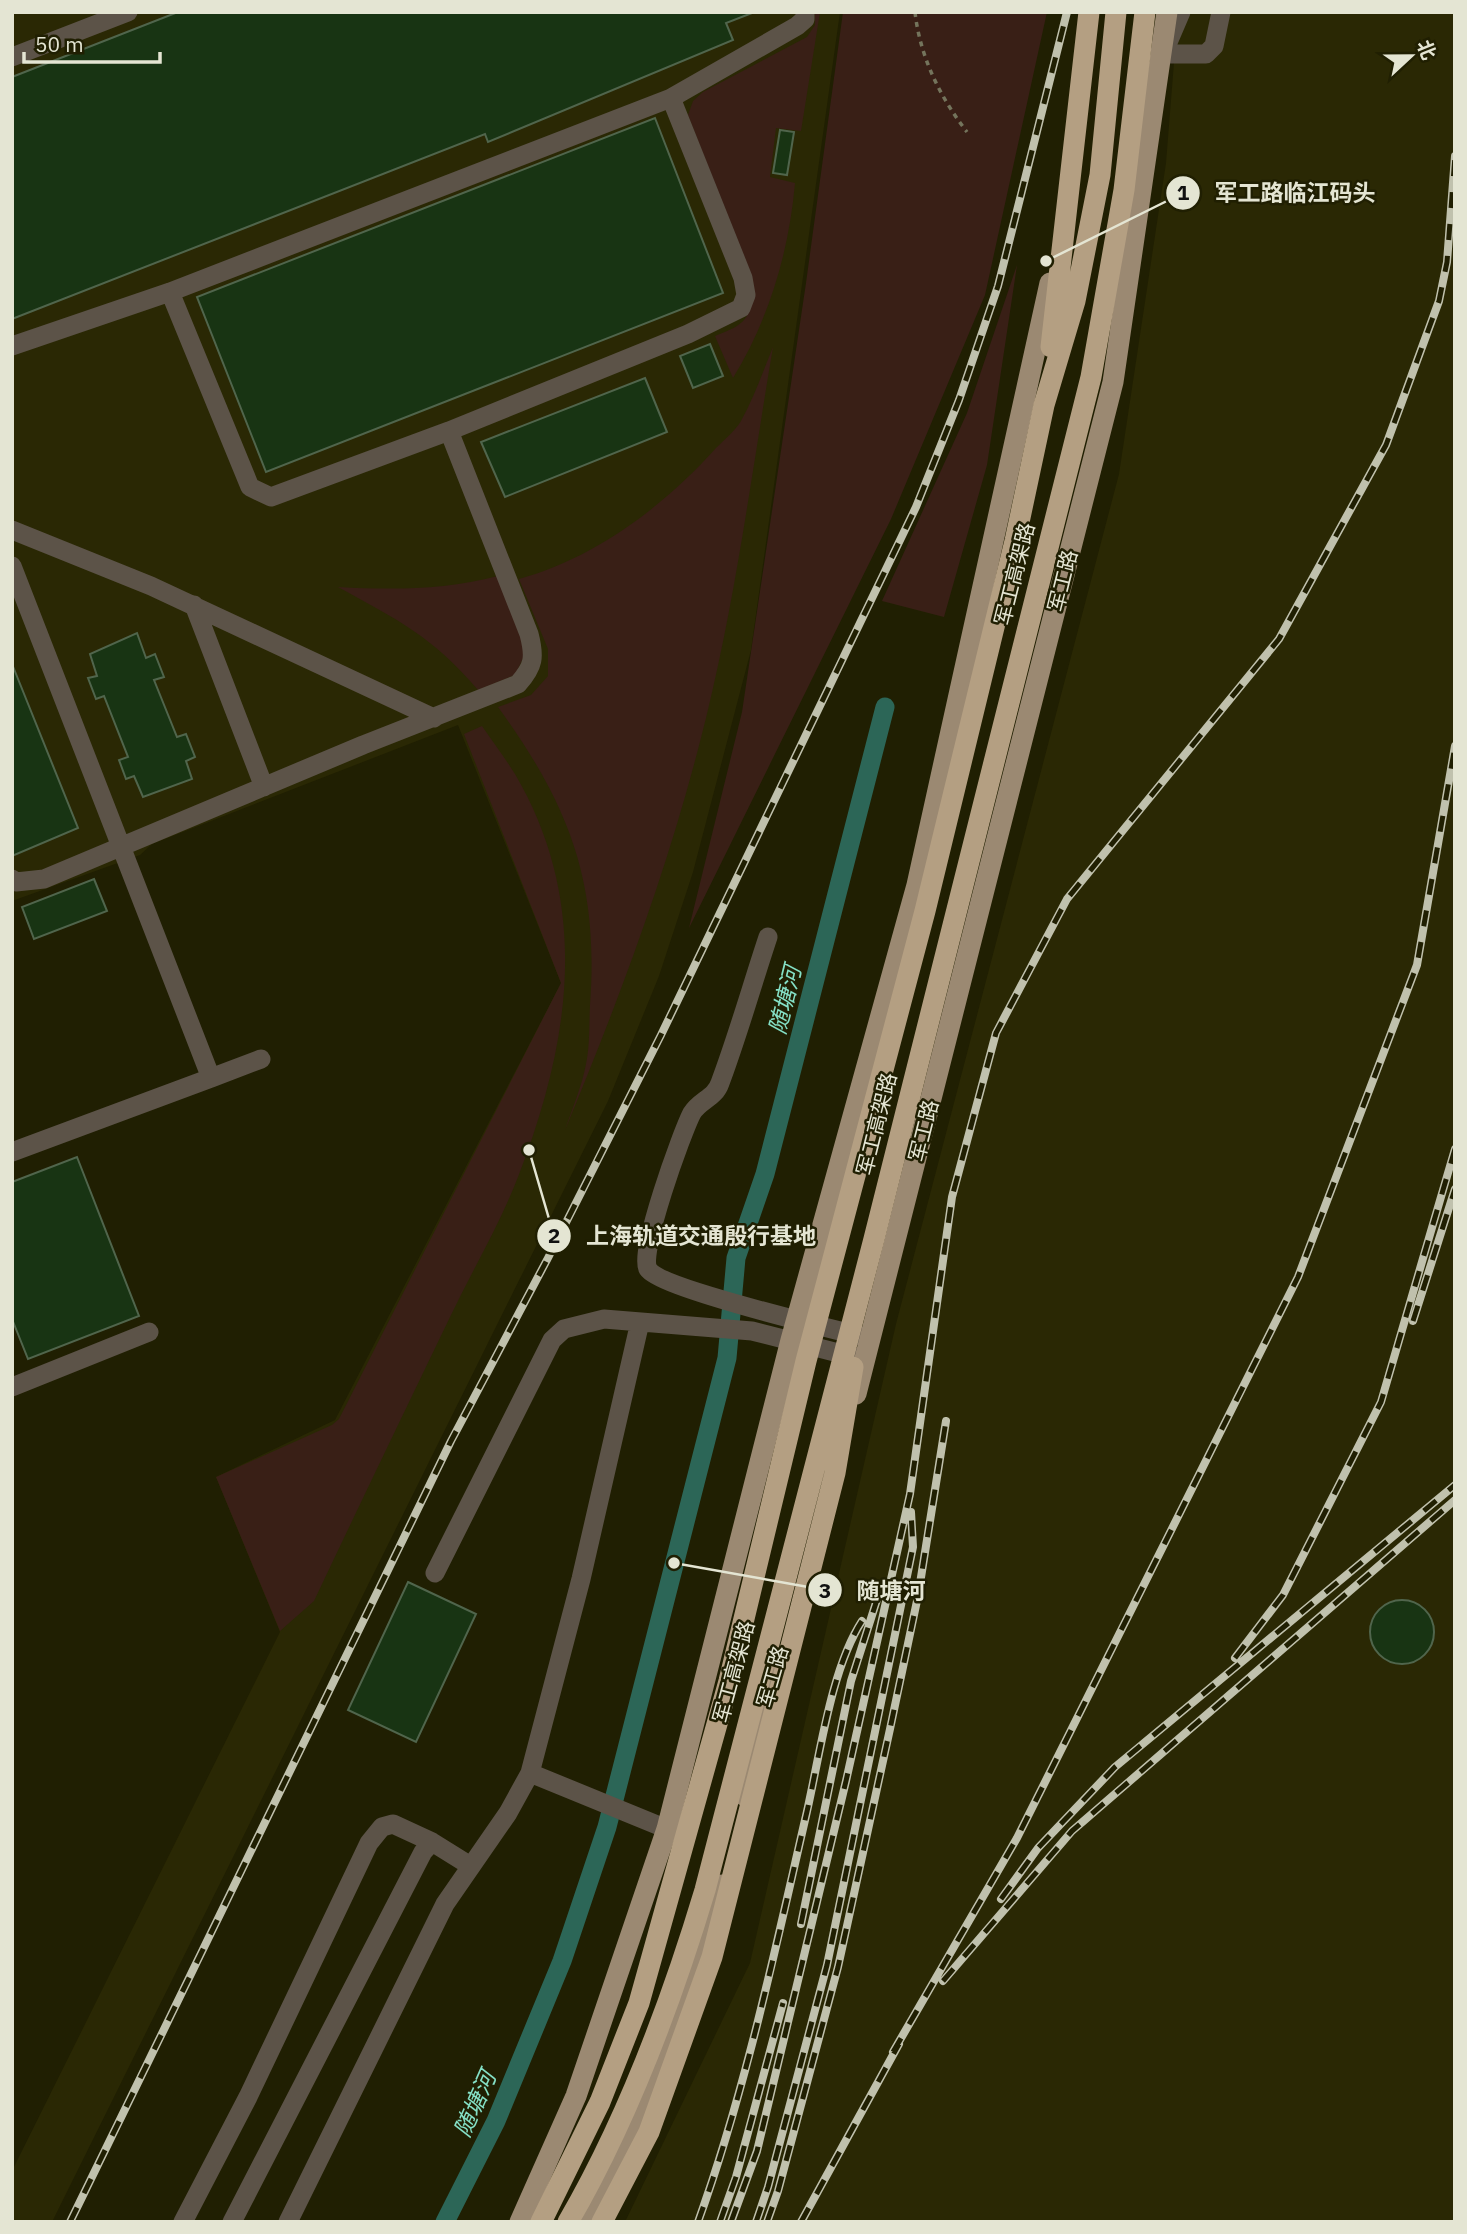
<svg xmlns="http://www.w3.org/2000/svg" width="1467" height="2234" font-family="'IBM Plex Sans','Noto Sans SC',sans-serif">
<style>
.built{fill:#2a2804}
.green{fill:#391f16}
.lines{fill:none;stroke-linecap:round;stroke-linejoin:round}
.canal{stroke:#2c6657;stroke-width:19}
.building{fill:#183413;stroke:#50654c;stroke-width:2}
.path{stroke:#74745c;stroke-width:3.5;stroke-dasharray:5 5;stroke-linecap:butt}
.minor{stroke:#5c5348;stroke-width:19}
.major{stroke:#9b8972;stroke-width:21}
.highway{stroke:#b49f82;stroke-width:21}
.rail-casing{stroke:#c0c1ad;stroke-width:8}
.rail{stroke:#201f02;stroke-width:5;stroke-dasharray:16;stroke-linecap:butt}
.labels{text-anchor:middle;stroke-width:5;stroke-linejoin:round;paint-order:stroke}
.street-label{font-size:21px;fill:#e4e5d3;stroke:#201f02}
.water-label{font-size:23px;font-style:italic;fill:#85e1c7;stroke:#201f02}
.leader{fill:none;stroke:#e4e5d3;stroke-width:2.5}
.callout-dot{fill:#e4e5d3;stroke:#201f02;stroke-width:2.5}
.mark-label{font-size:21px;text-anchor:middle;font-weight:bold;fill:#111}
.callout-label{font-size:23px;text-anchor:middle;font-weight:bold;fill:#e4e5d3;stroke:#201f02;stroke-width:5;stroke-linejoin:round;paint-order:stroke}
</style>
<rect width="100%" height="100%" fill="#201f02"/>
<path class="built" d="M12 12H840L751 650 693 872 659 976 608 1101 52 2222H12V2171L280 1632 216 1477 335 1420 561 983 458 725 152 844 140 855 12 901Z
M1178 12H1455V2222H625L750 1963 896 1324 1119 474 1166 163Z"/>
<path class="green" d="M815 12H820L801 131 776 128 770 177 795 183C789 252 769 319 733 378L715 336C746 324 750 320 754 286L688 115 693 101 703 92 807 37 815 25Z
M843 12H1047L985 295 891 519 689 928 742 712 806 283Z
M1017 265 987 465 944 617 882 601 967 413Z
M773 347C752 471 736 596 706 718 671 861 621 995 565 1130 572 1109 582 1086 586 1064 590 1045 589 1024 590 1005 599 883 570 806 498 707L531 695 548 676V649L519 579C595 558 663 507 716 448 724 440 735 431 741 421 754 398 763 371 773 347Z
M498 576 526 652 515 675 478 690C432 636 398 620 338 587 393 590 444 590 498 576Z
M482 726C493 742 505 758 515 774 592 905 570 1043 518 1177 500 1224 473 1269 451 1315 405 1410 359 1506 314 1601L280 1631 216 1477 332 1425 339 1419 561 983 464 734Z"/>
<g class="lines">
<path class="canal" d="M445 2222 496 2121 562 1961 607 1827 727 1358 736 1258 765 1174 885 707"/>
</g>
<path class="building" d="M178 12H752V13L726 23 733 40 488 142 485 134 12 319V77Z
M655 118 723 293 266 472 197 297Z
M780 130 794 132 787 175 773 173Z
M710 344 723 376 693 388 680 356Z
M645 378 667 432 505 497 481 442Z
M137 633 146 658 155 654 164 677 154 680 177 737 186 734 195 757 186 761 192 779 143 797 134 776 126 779 119 760 128 757 104 696 96 699 88 678 97 676 90 654Z
M12 664 78 828 12 856Z
M94 879 107 911 34 939 22 907Z
M77 1157 139 1316 28 1359 12 1319V1182Z
M408 1582 476 1614 416 1742 348 1710Z
M1370 1632a32 32 0 1 1 64 0a32 32 0 1 1-64 0Z"/>
<g class="lines">
<path class="path" d="M915 12C920 57 940 97 967 132"/>
<path class="minor" d="M1181 12 1163 54H1206L1214 46 1221 12
M12 57 128 12
M170 292 250 487 271 497 449 431 688 334 741 308 746 295 743 278 671 98
M12 346 170 292 671 98 797 26 805 19V12
M12 530 151 586 434 718
M12 566 211 1078 12 1152
M194 605 264 787
M12 879 16 882 44 879 363 745 518 684C534 666 535 657 529 634L449 431
M768 937C752 985 738 1035 720 1083 715 1098 700 1100 692 1113 682 1132 638 1254 648 1269 660 1288 832 1329 864 1337
M211 1078 261 1059
M12 1387 149 1332
M435 1573 552 1340 564 1329 604 1319 752 1331 858 1358
M530 1773 667 1829
M183 2222 248 2097 369 1843 382 1827 393 1824 432 1842 469 1865
M232 2222 423 1852 432 1842
M288 2222 445 1904 508 1813 530 1773 581 1579 640 1322"/>
<path class="major" d="M856 1394 1113 382 1167 12
M743 1795 774 1674
M520 2222 576 2096 667 1829 791 1340 917 885 1050 283
M583 2222 652 2083 722 1885"/>
<path class="highway" d="M1051 347 1089 12
M541 2222 600 2102 639 2003 729 1681 806 1361 925 911 1015 541 1044 405 1075 301 1100 175 1116 12
M568 2222C628 2119 671 2003 705 1890L874 1239 1091 377 1124 190 1145 12
M602 2222 649 2132 712 1957 835 1473 853 1367"/>
<defs>
<path id="rail" d="M1413 1321 1455 1189
M1235 1658 1283 1595 1381 1402 1455 1149
M1001 1899 1038 1848 1115 1767 1455 1485
M801 1924 851 1681 882 1584
M943 1981 1072 1831 1455 1500
M893 2052 1017 1838 1298 1277 1417 965 1455 746
M70 2222 451 1441 548 1258 661 1035 916 507 959 400 998 286 1067 12
M698 2222C745 2092 774 1955 805 1820 819 1762 830 1670 862 1621
M720 2222 736 2177 783 2003
M731 2222 757 2151 846 1781 910 1494 952 1197 996 1033 1067 899 1279 639 1386 445 1439 301 1447 262 1455 156
M756 2222 768 2187 827 1965 913 1547 911 1512
M767 2222 778 2191 838 1967 890 1729 918 1596 946 1421
M801 2222 899 2044"/>
</defs>
<use href="#rail" class="rail-casing"/>
<use href="#rail" class="rail"/>
</g>
<g class="labels">
<g class="street-label">
<text transform="translate(1015 574) rotate(-76)" y="7">军工高架路</text>
<text transform="translate(1063 581) rotate(-76)" y="7">军工路</text>
<text transform="translate(877 1124) rotate(-76)" y="7">军工高架路</text>
<text transform="translate(924 1131) rotate(-76)" y="7">军工路</text>
<text transform="translate(734 1672) rotate(-75)" y="7">军工高架路</text>
<text transform="translate(773 1677) rotate(-74)" y="7">军工路</text>
</g>
<g class="water-label">
<text transform="translate(785 1000) rotate(-76)" y="8">随塘河</text>
<text transform="translate(475 2104) rotate(-66)" y="8">随塘河</text>
</g>
</g>
<path class="leader" d="M1046 261L1183 193M529 1150L554 1236M674 1563L825 1590"/>
<g class="callout-dot">
<circle cx="1046" cy="261" r="7"/>
<circle cx="529" cy="1150" r="7"/>
<circle cx="674" cy="1563" r="7"/>
<circle cx="1183" cy="193" r="18"/>
<circle cx="554" cy="1236" r="18"/>
<circle cx="825" cy="1590" r="18"/>
</g>
<g class="mark-label">
<text x="1183" y="200">1</text>
<text x="554" y="1243">2</text>
<text x="825" y="1598">3</text>
</g>
<g class="callout-label">
<text x="1295" y="201">军工路临江码头</text>
<text x="701" y="1244">上海轨道交通殷行基地</text>
<text x="891" y="1599">随塘河</text>
</g>
<rect width="1467" height="2234" fill="none" stroke="#e4e5d3" stroke-width="28"/>
<g transform="translate(1411 56) rotate(68)" stroke="#201f02" stroke-width="5" paint-order="stroke">
<path d="M0-5L12 26L0 18L-12 26Z" fill="#e4e5d3"/>
<text y="-10" font-size="19" font-weight="bold" text-anchor="middle" fill="#e4e5d3">北</text>
</g>
<path d="M24 52v10h136v-10" fill="none" stroke="#e4e5d3" stroke-width="3.5"/>
<text x="35" y="52" font-size="21" fill="#e4e5d3" stroke="#201f02" stroke-width="5" paint-order="stroke">50 m</text>
</svg>
